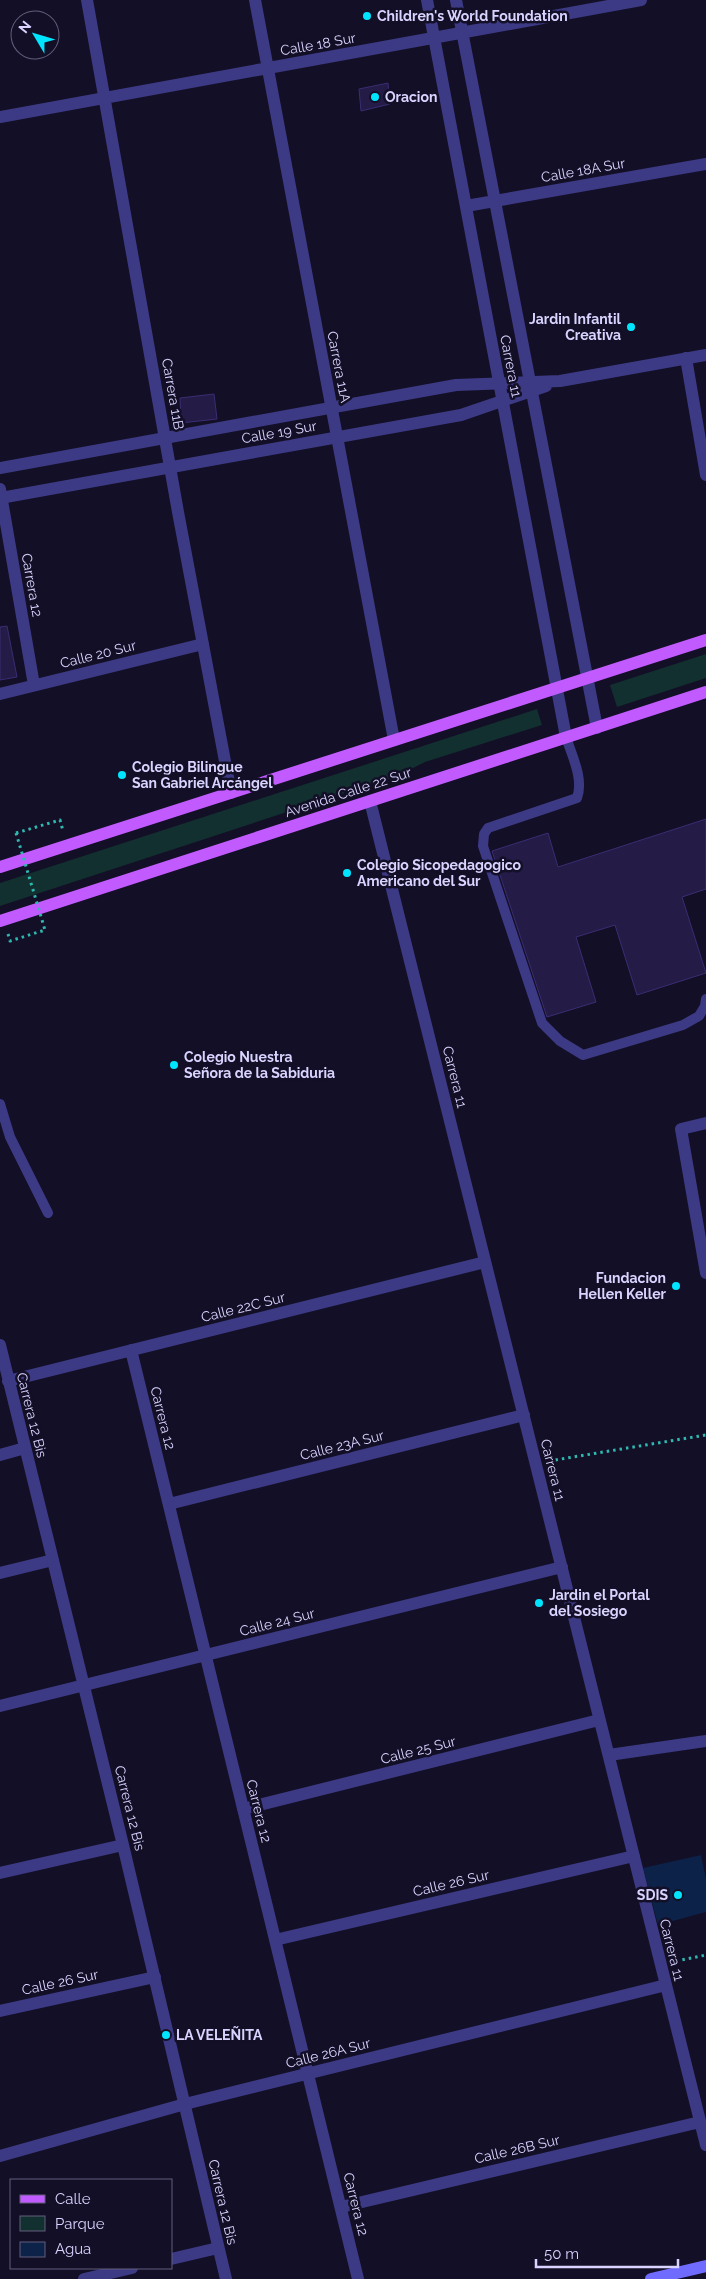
<svg xmlns="http://www.w3.org/2000/svg" width="706" height="2279" font-family="Raleway,sans-serif">
<style>
.green{fill:#12302f}
.water{fill:#0c2248}
.building{fill:#241b47;stroke:#3b2d73}
.lines{fill:none;stroke-linecap:round;stroke-linejoin:round}
.path{stroke:#2fb8b0;stroke-width:3;stroke-dasharray:2.5 4;stroke-linecap:butt}
.service{stroke:#3d3a85;stroke-width:10}
.minor{stroke:#3d3a85;stroke-width:12}
.tertiary{stroke:#3d3a85;stroke-width:12}
.secondary{stroke:#6f6bff;stroke-width:12}
.primary{stroke:#c25bff;stroke-width:12}
.path-bridge{stroke:#2fb8b0;stroke-width:3;stroke-dasharray:2.5 4;stroke-linecap:butt}
.poi-dot{fill:#00e5ff;stroke:#130f26;stroke-width:2}
.labels{text-anchor:middle;stroke-width:5;stroke-linejoin:round;paint-order:stroke}
.poi-label{font-size:14px;font-weight:bold;fill:#d9d4ff;stroke:#130f26;text-anchor:start}
.street-label{font-size:14px;fill:#d9d4ff;stroke:#130f26}
</style>
<rect width="100%" height="100%" fill="#130f26"/>
<path class="green" d="M706 654V678L617 707 610 685Z
M537 709 542 725 425 762 397 776 0 906V883Z"/>
<path class="water" d="M701 1855 706 1879V1912L658 1925 643 1868Z"/>
<path class="building" d="M388 83 390 104 361 111 359 89Z
M214 394 217 419 181 423 180 398Z
M7 626 17 677 0 680V627Z
M706 819V889L682 897 706 973 637 995 615 925 576 937 596 1002 547 1017 492 851 548 833 558 867Z"/>
<g class="lines">
<path class="path" d="M16 833 60 820 63 831
M8 934 10 941 45 930
M549 1461 706 1435
M676 1961 706 1955"/>
<path class="service" d="M566 737C572 756 584 779 577 798L488 828 484 834 483 846 542 1023 560 1041 583 1055 683 1025 699 1016 705 1006 706 999
M0 1104 10 1137 48 1213"/>
<path class="minor" d="M87 0 178 512 231 793
M255 0 394 740
M427 0 566 737
M456 0 597 728
M0 117 641 0
M466 206 706 164
M686 358 706 475
M0 489 34 685
M0 694 203 644
M370 801 706 2145
M706 1123 681 1129 706 1273
M0 1345 123 1845 226 2279
M131 1350 358 2279
M8 1381 485 1262
M0 1455 25 1448
M169 1504 524 1415
M0 1573 53 1560
M0 1706 562 1567
M609 1755 706 1741
M243 1809 599 1720
M0 1873 123 1845
M275 1940 634 1856
M0 2011 155 1977
M0 2156 185 2104 666 1985
M341 2207 700 2122
M171 2259 218 2248
M84 2279 132 2268"/>
<path class="tertiary" d="M0 468 456 385 560 381 706 355
M0 498 461 415 546 386"/>
<path class="secondary" d="M651 2279 706 2266"/>
<path class="primary" d="M0 867 706 640
M0 921 706 692"/>
<path class="path-bridge" d="M16 833 45 930"/>
</g>
<g class="poi-dot">
<circle cx="367" cy="16" r="5"/>
<circle cx="375" cy="97" r="5"/>
<circle cx="631" cy="327" r="5"/>
<circle cx="122" cy="775" r="5"/>
<circle cx="347" cy="873" r="5"/>
<circle cx="174" cy="1065" r="5"/>
<circle cx="676" cy="1286" r="5"/>
<circle cx="539" cy="1603" r="5"/>
<circle cx="678" cy="1895" r="5"/>
<circle cx="166" cy="2035" r="5"/>
</g>
<g class="labels">
<g class="poi-label">
<text x="377" y="21">Children's World Foundation</text>
<text x="385" y="102">Oracion</text>
<text x="621" y="324" text-anchor="end">Jardin Infantil<tspan x="621" dy="16">Creativa</tspan></text>
<text x="132" y="772">Colegio Bilingue<tspan x="132" dy="16">San Gabriel Arcángel</tspan></text>
<text x="357" y="870">Colegio Sicopedagogico<tspan x="357" dy="16">Americano del Sur</tspan></text>
<text x="184" y="1062">Colegio Nuestra<tspan x="184" dy="16">Señora de la Sabiduria</tspan></text>
<text x="666" y="1283" text-anchor="end">Fundacion<tspan x="666" dy="16">Hellen Keller</tspan></text>
<text x="549" y="1600">Jardin el Portal<tspan x="549" dy="16">del Sosiego</tspan></text>
<text x="668" y="1900" text-anchor="end">SDIS</text>
<text x="176" y="2040">LA VELEÑITA</text>
</g>
<g class="street-label">
<text transform="translate(318 44) rotate(-10)" y="5">Calle 18 Sur</text>
<text transform="translate(583 170) rotate(-10)" y="5">Calle 18A Sur</text>
<text transform="translate(511 366) rotate(79)" y="5">Carrera 11</text>
<text transform="translate(339 367) rotate(79)" y="5">Carrera 11A</text>
<text transform="translate(173 394) rotate(80)" y="5">Carrera 11B</text>
<text transform="translate(279 432) rotate(-10)" y="5">Calle 19 Sur</text>
<text transform="translate(32 585) rotate(80)" y="5">Carrera 12</text>
<text transform="translate(98 654) rotate(-14)" y="5">Calle 20 Sur</text>
<text transform="translate(348 792) rotate(-18)" y="5">Avenida Calle 22 Sur</text>
<text transform="translate(455 1077) rotate(76)" y="5">Carrera 11</text>
<text transform="translate(243 1307) rotate(-14)" y="5">Calle 22C Sur</text>
<text transform="translate(32 1415) rotate(76)" y="5">Carrera 12 Bis</text>
<text transform="translate(163 1418) rotate(76)" y="5">Carrera 12</text>
<text transform="translate(342 1445) rotate(-14)" y="5">Calle 23A Sur</text>
<text transform="translate(553 1470) rotate(76)" y="5">Carrera 11</text>
<text transform="translate(277 1622) rotate(-14)" y="5">Calle 24 Sur</text>
<text transform="translate(418 1750) rotate(-14)" y="5">Calle 25 Sur</text>
<text transform="translate(130 1808) rotate(76)" y="5">Carrera 12 Bis</text>
<text transform="translate(259 1811) rotate(76)" y="5">Carrera 12</text>
<text transform="translate(451 1883) rotate(-13)" y="5">Calle 26 Sur</text>
<text transform="translate(672 1950) rotate(76)" y="5">Carrera 11</text>
<text transform="translate(60 1982) rotate(-12)" y="5">Calle 26 Sur</text>
<text transform="translate(328 2053) rotate(-14)" y="5">Calle 26A Sur</text>
<text transform="translate(517 2149) rotate(-13)" y="5">Calle 26B Sur</text>
<text transform="translate(223 2202) rotate(77)" y="5">Carrera 12 Bis</text>
<text transform="translate(356 2204) rotate(76)" y="5">Carrera 12</text>
</g>
</g>
<rect x="10" y="2179" width="162" height="90" fill="#130f26" stroke="#625e7d"/>
<rect x="20" y="2195" width="25" height="8" fill="#c25bff" stroke="#625e7d"/>
<text x="55" y="2204" font-size="15" fill="#d9d4ff">Calle</text>
<rect x="20" y="2216" width="25" height="15" fill="#12302f" stroke="#625e7d"/>
<text x="55" y="2229" font-size="15" fill="#d9d4ff">Parque</text>
<rect x="20" y="2242" width="25" height="15" fill="#0c2248" stroke="#625e7d"/>
<text x="55" y="2254" font-size="15" fill="#d9d4ff">Agua</text>
<g transform="translate(35 35) rotate(308)"><circle r="24" fill="#130f26" stroke="#625e7d"/>
<path d="M0-4L9 19L0 12L-9 19Z" fill="#00e5ff"/>
<text y="-8" font-size="14" font-weight="bold" text-anchor="middle" fill="#d9d4ff">N</text>
</g>
<path d="M536 2259v8h142v-8" fill="none" stroke="#d9d4ff" stroke-width="2.5"/>
<text x="544" y="2259" font-size="15" fill="#d9d4ff" stroke="#130f26" stroke-width="4" paint-order="stroke">50 m</text>
</svg>
